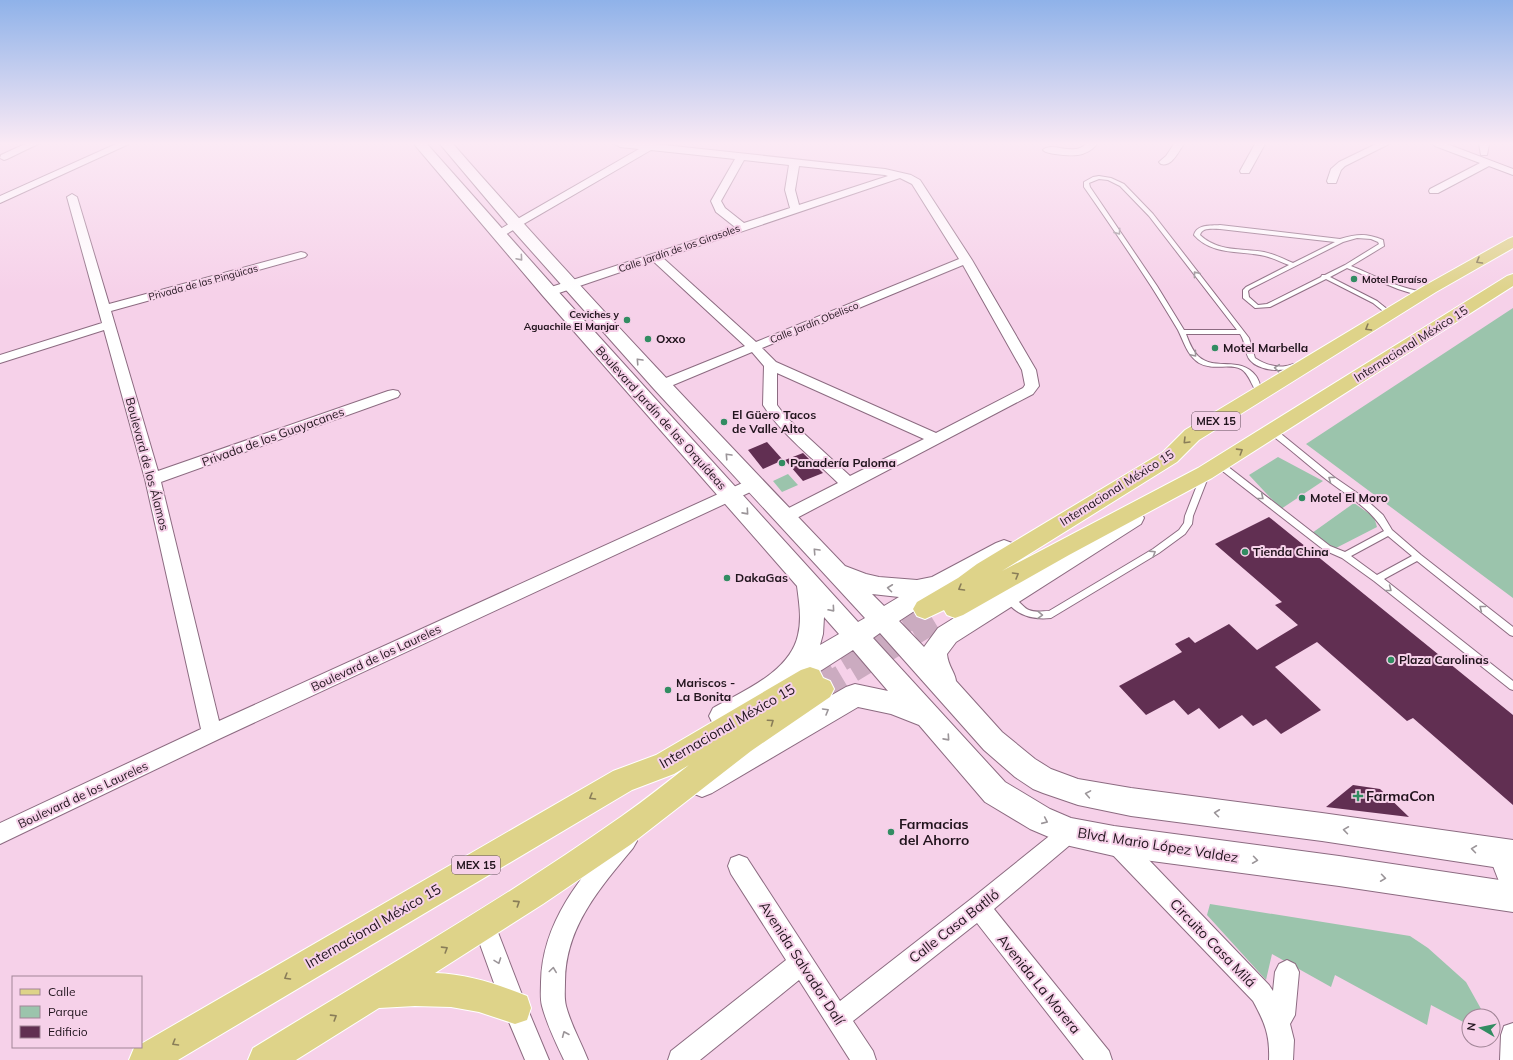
<svg xmlns="http://www.w3.org/2000/svg" width="1513" height="1060" font-family="Mulish,sans-serif">
<style>
.green{fill:#9bc4ac}
.building{fill:#612f52}
.lines{fill:none;stroke-linecap:round;stroke-linejoin:round}
.primary-tunnel{stroke:#cbabc0;stroke-width:24;stroke-dasharray:24 12;stroke-linecap:butt}
.lane-casing{stroke:#8c6b81;stroke-width:2}
.street-casing{stroke:#8c6b81;stroke-width:2}
.secondary-casing{stroke:#8c6b81;stroke-width:2}
.primary-casing{stroke:#fff;stroke-width:2}
.lane{fill:#fff;fill-rule:evenodd}
.street{fill:#fff;fill-rule:evenodd}
.secondary{fill:#fff;fill-rule:evenodd}
.primary{fill:#ded389;fill-rule:evenodd}
.oneway{stroke:#9b9599}
.oneway2{stroke:#897d58}
.poi-dot{fill:#328c62;stroke:#f6d1e9;stroke-width:1.5}
.labels{text-anchor:middle;stroke-width:4;stroke-linejoin:round;paint-order:stroke}
.far-street-label{font-size:10px;fill:#21141d;stroke:#f6d1e9}
.far-poi-label{font-size:10px;font-weight:bold;fill:#21141d;stroke:#f6d1e9;text-anchor:start}
.shield{fill:#f6d1e9;stroke:#614d5a;stroke-width:1}
.shield-label{font-size:11px;font-weight:bold;fill:#21141d}
.poi-label{font-size:12px;font-weight:bold;fill:#21141d;stroke:#f6d1e9;text-anchor:start}
.street-label{font-size:12px;fill:#21141d;stroke:#f6d1e9}
.near-street-label{font-size:14px;fill:#21141d;stroke:#f6d1e9}
.near-poi-label{font-size:14px;font-weight:bold;fill:#21141d;stroke:#f6d1e9;text-anchor:start}
</style>
<rect width="100%" height="100%" fill="#f6d1e9"/>
<path class="green" d="M1513 308V598L1306 444Z
M1278 457 1323 481 1281 509 1249 475Z
M788 474 798 485 782 492 773 481Z
M1354 503 1374 517 1377 527 1336 548 1327 544 1312 533Z
M1210 904 1410 936 1428 948 1466 982 1485 1016H1469V1025L1431 1005 1427 1025 1335 975 1331 987 1272 954 1266 980 1207 915Z"/>
<path class="building" d="M767 442 783 460 763 469 748 450Z
M803 453 823 473 803 481 785 460Z
M1269 517 1513 715V805L1413 718 1407 721 1317 642 1275 667 1321 710 1281 734 1266 719 1253 726 1242 715 1219 729 1199 708 1188 715 1174 700 1146 715 1119 686 1182 652 1175 644 1189 637 1195 643 1229 624 1257 650 1298 625 1275 605 1282 602 1215 544Z
M1353 785 1380 789 1409 817 1326 807Z"/>
<g class="lines">
<path class="primary-tunnel" d="M810 678 925 609
M821 689 934 621"/>
<defs>
<path id="lane" d="M1099 176 1111 178 1124 184 1153 214 1249 338 1255 358C1264 364 1275 368 1286 366 1291 365 1294 363 1298 364V366C1286 372 1260 372 1250 360 1245 355 1246 342 1240 334H1186C1189 342 1192 350 1198 356 1215 372 1240 355 1256 376 1259 380 1261 388 1263 393L1260 395C1253 392 1251 375 1241 369 1229 363 1213 371 1199 363 1187 355 1184 342 1178 330 1169 315 1160 300 1151 286 1129 252 1107 220 1084 187V182L1093 177ZM1099 179 1108 180 1120 186 1149 216 1237 330H1184L1157 286 1090 187 1089 183Z
M1220 225 1340 239C1357 234 1366 233 1383 240L1384 246 1351 266C1375 276 1400 289 1425 292L1426 293 1420 296 1398 289 1347 268 1330 277 1377 301 1392 313V315H1388L1373 303 1326 279 1270 307 1255 308 1243 298V290L1246 287 1289 265C1281 262 1273 258 1265 256 1240 250 1213 256 1194 235 1197 224 1210 226 1220 225ZM1220 229 1335 242 1293 263C1284 259 1274 254 1264 252 1241 248 1218 252 1200 235 1202 227 1213 229 1220 229ZM1357 238 1371 239 1378 242 1379 244 1345 265 1325 275H1322L1321 277 1267 304 1258 305 1249 297 1248 291 1250 289 1343 242Z
M1269 429H1275L1334 477 1363 497 1383 515 1392 530 1421 555 1513 627V636L1510 635 1417 561 1384 579 1513 681V690L1510 689 1374 581 1342 558 1324 550 1216 466 1215 464 1216 462H1222L1330 546 1345 552 1384 531C1370 508 1348 496 1327 480 1308 465 1289 448 1269 433L1268 431ZM1388 536 1412 556 1377 575 1351 556Z
M1205 472 1209 475 1193 516 1192 524 1185 534 1159 553 1051 618C1032 620 1014 615 1004 597L1005 595C1014 592 1021 607 1029 610 1035 613 1043 611 1049 611L1153 549 1179 530 1184 523 1185 516 1201 475Z"/>
<path id="street" d="M25 144H38L7 159 4 160 0 158 1 155Z
M116 144H129L0 203V196Z
M615 144H655L885 169 911 175 920 180 972 260 1036 370 1039 386 1033 394 791 521 785 523 779 521 777 517 779 513 838 483C813 458 782 435 763 405L764 366 752 352 666 388 661 389 656 388 654 385 656 382 745 346 653 261 553 295H545L543 292 545 289 735 227 716 212 711 201 735 159 651 150 503 236 499 237 493 234 495 232 639 149 620 147ZM744 160 789 165 785 190 790 208 744 223 725 208 721 201ZM799 166 885 175 888 176 799 205 795 190ZM900 178 912 184 959 259 756 342 663 258ZM963 265 1022 370 1025 385 1023 388 936 433 776 362 762 348ZM777 373 924 439 850 476 786 417 777 405Z
M1086 144H1097C1086 158 1070 156 1055 154 1050 153 1046 153 1043 150 1052 141 1073 157 1086 144Z
M1174 144H1184C1178 152 1172 167 1161 164L1159 162 1166 156Z
M1255 144H1265L1249 173H1241L1240 171Z
M1376 144H1389L1345 166 1341 170 1336 183H1328L1327 181 1331 169 1339 162Z
M1433 144H1447L1513 169V175L1489 166 1438 193H1430L1429 191 1430 189 1480 163 1435 146Z
M1479 144H1489L1487 155H1481Z
M72 194 77 197 109 304 301 252 305 253 307 255 305 257 111 311 158 471 388 391 393 390 398 391 400 394 398 397 161 482 219 721 749 480 754 479 759 480 762 484 759 488 219 739 0 844V823L201 729 145 479 104 330 0 363V355L102 323 67 197Z
M1070 822 1077 825 1081 832 1077 839 994 909 1109 1051 1112 1060H1084L977 923 853 1021 873 1051 876 1060H850L799 980 700 1060H668L671 1051 786 960 731 874 728 866 731 858 739 855 747 858 840 1001 971 899 1063 825Z
M626 830 633 834 637 841 633 848C600 888 565 927 565 982 565 990 564 998 566 1006 571 1025 581 1042 588 1060H564C556 1043 547 1025 542 1006 540 998 541 990 541 982 542 922 581 876 619 834Z
M1116 831 1124 834 1269 985 1273 991 1275 972 1279 964 1287 960 1295 964 1299 972 1295 1015 1290 1024 1294 1040 1293 1060H1269C1270 1035 1265 1023 1253 1001L1108 850 1105 842 1108 834Z
M1499 842 1507 845 1513 861V900L1505 897 1488 853 1491 845Z
M484 914 492 917 526 1005 549 1060H525L503 1008 473 925 476 917Z
M1513 1023V1060H1500L1501 1035 1504 1026Z"/>
<path id="secondary" d="M414 144H427L555 288 858 622 865 618 654 389 510 227 440 144H453C580 289 712 427 845 566L866 574 879 577 917 580 932 577 996 543 1004 540 1012 543 1015 549 1012 555 942 593 899 621 924 647 938 628 1125 512 1133 510 1141 512 1144 518 1141 524 956 642 947 654C948 666 955 672 956 681L1002 732 1035 759 1051 769 1078 779 1131 788 1322 813 1513 840V870L1322 841 1131 816 1078 805 1043 793 1033 789 1015 777 984 750 880 633 873 638 1005 782 1050 809 1071 818 1114 826 1339 856 1513 882V912L1339 886 1114 856 1070 846 1030 829 985 802 919 725 891 714 858 707 712 793 702 797 692 793 688 784 692 775 846 687 855 684 888 691 853 650 803 682 793 685 753 712 722 728 713 724 709 716 713 708C743 691 790 672 798 635 802 619 799 602 797 586L543 296ZM872 594 899 597 884 606ZM824 617 839 634 820 645 823 634Z"/>
<path id="primary" d="M1513 237V248L1436 292 1199 440 1177 462 1002 571 1198 468 1507 276 1513 274V286L1212 478 1069 555 963 615 955 618 947 615 944 610 925 619 917 616 913 609 917 602 958 578 977 564 1163 452 1185 430 1424 286 1508 239Z
M810 667 819 670 823 678 830 681 834 689 830 697 751 751 630 845 543 904 435 973C468 974 497 984 527 996L531 1008 527 1020 515 1024 479 1012 451 1007 415 1006 379 1008 296 1060H248L253 1048C377 972 503 900 622 816 645 800 667 782 689 765L674 774 632 790 178 1060H129L134 1048 141 1047V1044L613 771 656 755 801 670Z"/>
</defs>
<use href="#lane" class="lane-casing"/>
<use href="#street" class="street-casing"/>
<use href="#secondary" class="secondary-casing"/>
<use href="#primary" class="primary-casing"/>
<use href="#lane" class="lane"/>
<use href="#street" class="street"/>
<use href="#secondary" class="secondary"/>
<use href="#primary" class="primary"/>
</g>
<defs><path id="oneway-chevron" d="M-2-3.5L2.5 0L-2 3.5" fill="none" stroke-width="1.6" stroke-linecap="round" stroke-linejoin="round"/></defs>
<g class="oneway">
<use href="#oneway-chevron" transform="translate(1118 232) rotate(55)"/>
<use href="#oneway-chevron" transform="translate(520 258) rotate(49)"/>
<use href="#oneway-chevron" transform="translate(1196 274) rotate(-128)"/>
<use href="#oneway-chevron" transform="translate(1194 354) rotate(50)"/>
<use href="#oneway-chevron" transform="translate(639 361) rotate(-133)"/>
<use href="#oneway-chevron" transform="translate(1277 368) rotate(-175)"/>
<use href="#oneway-chevron" transform="translate(728 456) rotate(-133)"/>
<use href="#oneway-chevron" transform="translate(1331 479) rotate(-143)"/>
<use href="#oneway-chevron" transform="translate(1261 497) rotate(39)"/>
<use href="#oneway-chevron" transform="translate(746 512) rotate(48)"/>
<use href="#oneway-chevron" transform="translate(816 551) rotate(-133)"/>
<use href="#oneway-chevron" transform="translate(1153 553) rotate(-32)"/>
<use href="#oneway-chevron" transform="translate(890 588) rotate(-173)"/>
<use href="#oneway-chevron" transform="translate(1389 589) rotate(38)"/>
<use href="#oneway-chevron" transform="translate(1482 608) rotate(-142)"/>
<use href="#oneway-chevron" transform="translate(832 609) rotate(49)"/>
<use href="#oneway-chevron" transform="translate(1040 615) rotate(2)"/>
<use href="#oneway-chevron" transform="translate(826 711) rotate(-30)"/>
<use href="#oneway-chevron" transform="translate(947 738) rotate(48)"/>
<use href="#oneway-chevron" transform="translate(1088 794) rotate(-170)"/>
<use href="#oneway-chevron" transform="translate(1217 813) rotate(-173)"/>
<use href="#oneway-chevron" transform="translate(1045 821) rotate(24)"/>
<use href="#oneway-chevron" transform="translate(1346 830) rotate(-172)"/>
<use href="#oneway-chevron" transform="translate(1474 849) rotate(-172)"/>
<use href="#oneway-chevron" transform="translate(1255 860) rotate(8)"/>
<use href="#oneway-chevron" transform="translate(1383 878) rotate(8)"/>
<use href="#oneway-chevron" transform="translate(498 961) rotate(70)"/>
<use href="#oneway-chevron" transform="translate(553 970) rotate(-82)"/>
<use href="#oneway-chevron" transform="translate(565 1034) rotate(-113)"/>
</g>
<g class="oneway2">
<use href="#oneway-chevron" transform="translate(1479 261) rotate(150)"/>
<use href="#oneway-chevron" transform="translate(1368 328) rotate(149)"/>
<use href="#oneway-chevron" transform="translate(1186 441) rotate(135)"/>
<use href="#oneway-chevron" transform="translate(1240 451) rotate(-32)"/>
<use href="#oneway-chevron" transform="translate(1016 575) rotate(-30)"/>
<use href="#oneway-chevron" transform="translate(961 588) rotate(150)"/>
<use href="#oneway-chevron" transform="translate(771 722) rotate(-35)"/>
<use href="#oneway-chevron" transform="translate(592 797) rotate(150)"/>
<use href="#oneway-chevron" transform="translate(517 903) rotate(-33)"/>
<use href="#oneway-chevron" transform="translate(445 949) rotate(-32)"/>
<use href="#oneway-chevron" transform="translate(287 977) rotate(149)"/>
<use href="#oneway-chevron" transform="translate(334 1017) rotate(-32)"/>
<use href="#oneway-chevron" transform="translate(175 1043) rotate(149)"/>
</g>
<linearGradient id="sky" x2="0" y2="1"><stop stop-color="#8fb2e9"/><stop offset="0.49" stop-color="#fbeaf5"/><stop offset="1" stop-color="#fbeaf5" stop-opacity="0"/></linearGradient>
<rect width="1513" height="293" fill="url(#sky)"/>
<g class="poi-dot">
<circle cx="1354" cy="279" r="4"/>
<circle cx="627" cy="320" r="4"/>
<circle cx="648" cy="339" r="4"/>
<circle cx="1215" cy="348" r="4"/>
<circle cx="724" cy="422" r="4"/>
<circle cx="782" cy="463" r="4"/>
<circle cx="1302" cy="498" r="4"/>
<circle cx="1245" cy="552" r="4"/>
<circle cx="727" cy="578" r="4"/>
<circle cx="1391" cy="660" r="4"/>
<circle cx="668" cy="690" r="4"/>
<path d="M1356 790h4v4h4v4h-4v4h-4v-4h-4v-4h4z"/>
<circle cx="891" cy="832" r="4"/>
</g>
<g class="labels">
<g class="far-street-label">
<text transform="translate(679 248) rotate(-19)" y="4">Calle Jardín de los Girasoles</text>
<text transform="translate(203 282) rotate(-15)" y="4">Privada de las Pingüicas</text>
<text transform="translate(814 322) rotate(-22)" y="4">Calle Jardín Obelisco</text>
</g>
<g class="far-poi-label">
<text x="1362" y="283">Motel Paraíso</text>
<text x="619" y="318" text-anchor="end">Ceviches y<tspan x="619" dy="12">Aguachile El Manjar</tspan></text>
</g>
<g class="shield">
<rect x="1192" y="412" width="48" height="18" rx="3"/>
<rect x="452" y="856" width="48" height="18" rx="3"/>
</g>
<g class="shield-label">
<text x="1216" y="425">MEX 15</text>
<text x="476" y="869">MEX 15</text>
</g>
<g class="poi-label">
<text x="656" y="343">Oxxo</text>
<text x="1223" y="352">Motel Marbella</text>
<text x="732" y="419">El Güero Tacos<tspan x="732" dy="14">de Valle Alto</tspan></text>
<text x="790" y="467">Panadería Paloma</text>
<text x="1310" y="502">Motel El Moro</text>
<text x="1253" y="556">Tienda China</text>
<text x="735" y="582">DakaGas</text>
<text x="1399" y="664">Plaza Carolinas</text>
<text x="676" y="687">Mariscos -<tspan x="676" dy="14">La Bonita</tspan></text>
</g>
<g class="street-label">
<text transform="translate(1411 344) rotate(-32)" y="4">Internacional México 15</text>
<text transform="translate(661 418) rotate(48)" y="4">Boulevard Jardín de las Orquídeas</text>
<text transform="translate(273 437) rotate(-20)" y="4">Privada de los Guayacanes</text>
<text transform="translate(147 464) rotate(75)" y="4">Boulevard de los Álamos</text>
<text transform="translate(1117 488) rotate(-32)" y="4">Internacional México 15</text>
<text transform="translate(376 658) rotate(-25)" y="4">Boulevard de los Laureles</text>
<text transform="translate(83 795) rotate(-25)" y="4">Boulevard de los Laureles</text>
</g>
<g class="near-street-label">
<text transform="translate(727 726) rotate(-30)" y="5">Internacional México 15</text>
<text transform="translate(1158 845) rotate(9)" y="5">Blvd. Mario López Valdez</text>
<text transform="translate(373 926) rotate(-30)" y="5">Internacional México 15</text>
<text transform="translate(954 926) rotate(-38)" y="5">Calle Casa Batlló</text>
<text transform="translate(1213 943) rotate(46)" y="5">Circuito Casa Milá</text>
<text transform="translate(802 963) rotate(57)" y="5">Avenida Salvador Dalí</text>
<text transform="translate(1039 984) rotate(51)" y="5">Avenida La Morera</text>
</g>
<g class="near-poi-label">
<text x="1366" y="801">FarmaCon</text>
<text x="899" y="829">Farmacias<tspan x="899" dy="16">del Ahorro</tspan></text>
</g>
</g>
<rect x="12" y="976" width="130" height="72" fill="#f6d1e9" stroke="#a18597"/>
<rect x="20" y="989" width="20" height="6" fill="#ded389" stroke="#a18597"/>
<text x="48" y="996" font-size="12" fill="#21141d">Calle</text>
<rect x="20" y="1006" width="20" height="12" fill="#9bc4ac" stroke="#a18597"/>
<text x="48" y="1016" font-size="12" fill="#21141d">Parque</text>
<rect x="20" y="1026" width="20" height="12" fill="#612f52" stroke="#a18597"/>
<text x="48" y="1036" font-size="12" fill="#21141d">Edificio</text>
<g transform="translate(1481 1028) rotate(279)"><circle r="19" fill="#f6d1e9" stroke="#a18597"/>
<path d="M0-3L7 15L0 10L-7 15Z" fill="#328c62"/>
<text y="-6" font-size="11" font-weight="bold" text-anchor="middle" fill="#21141d">N</text>
</g>
</svg>
